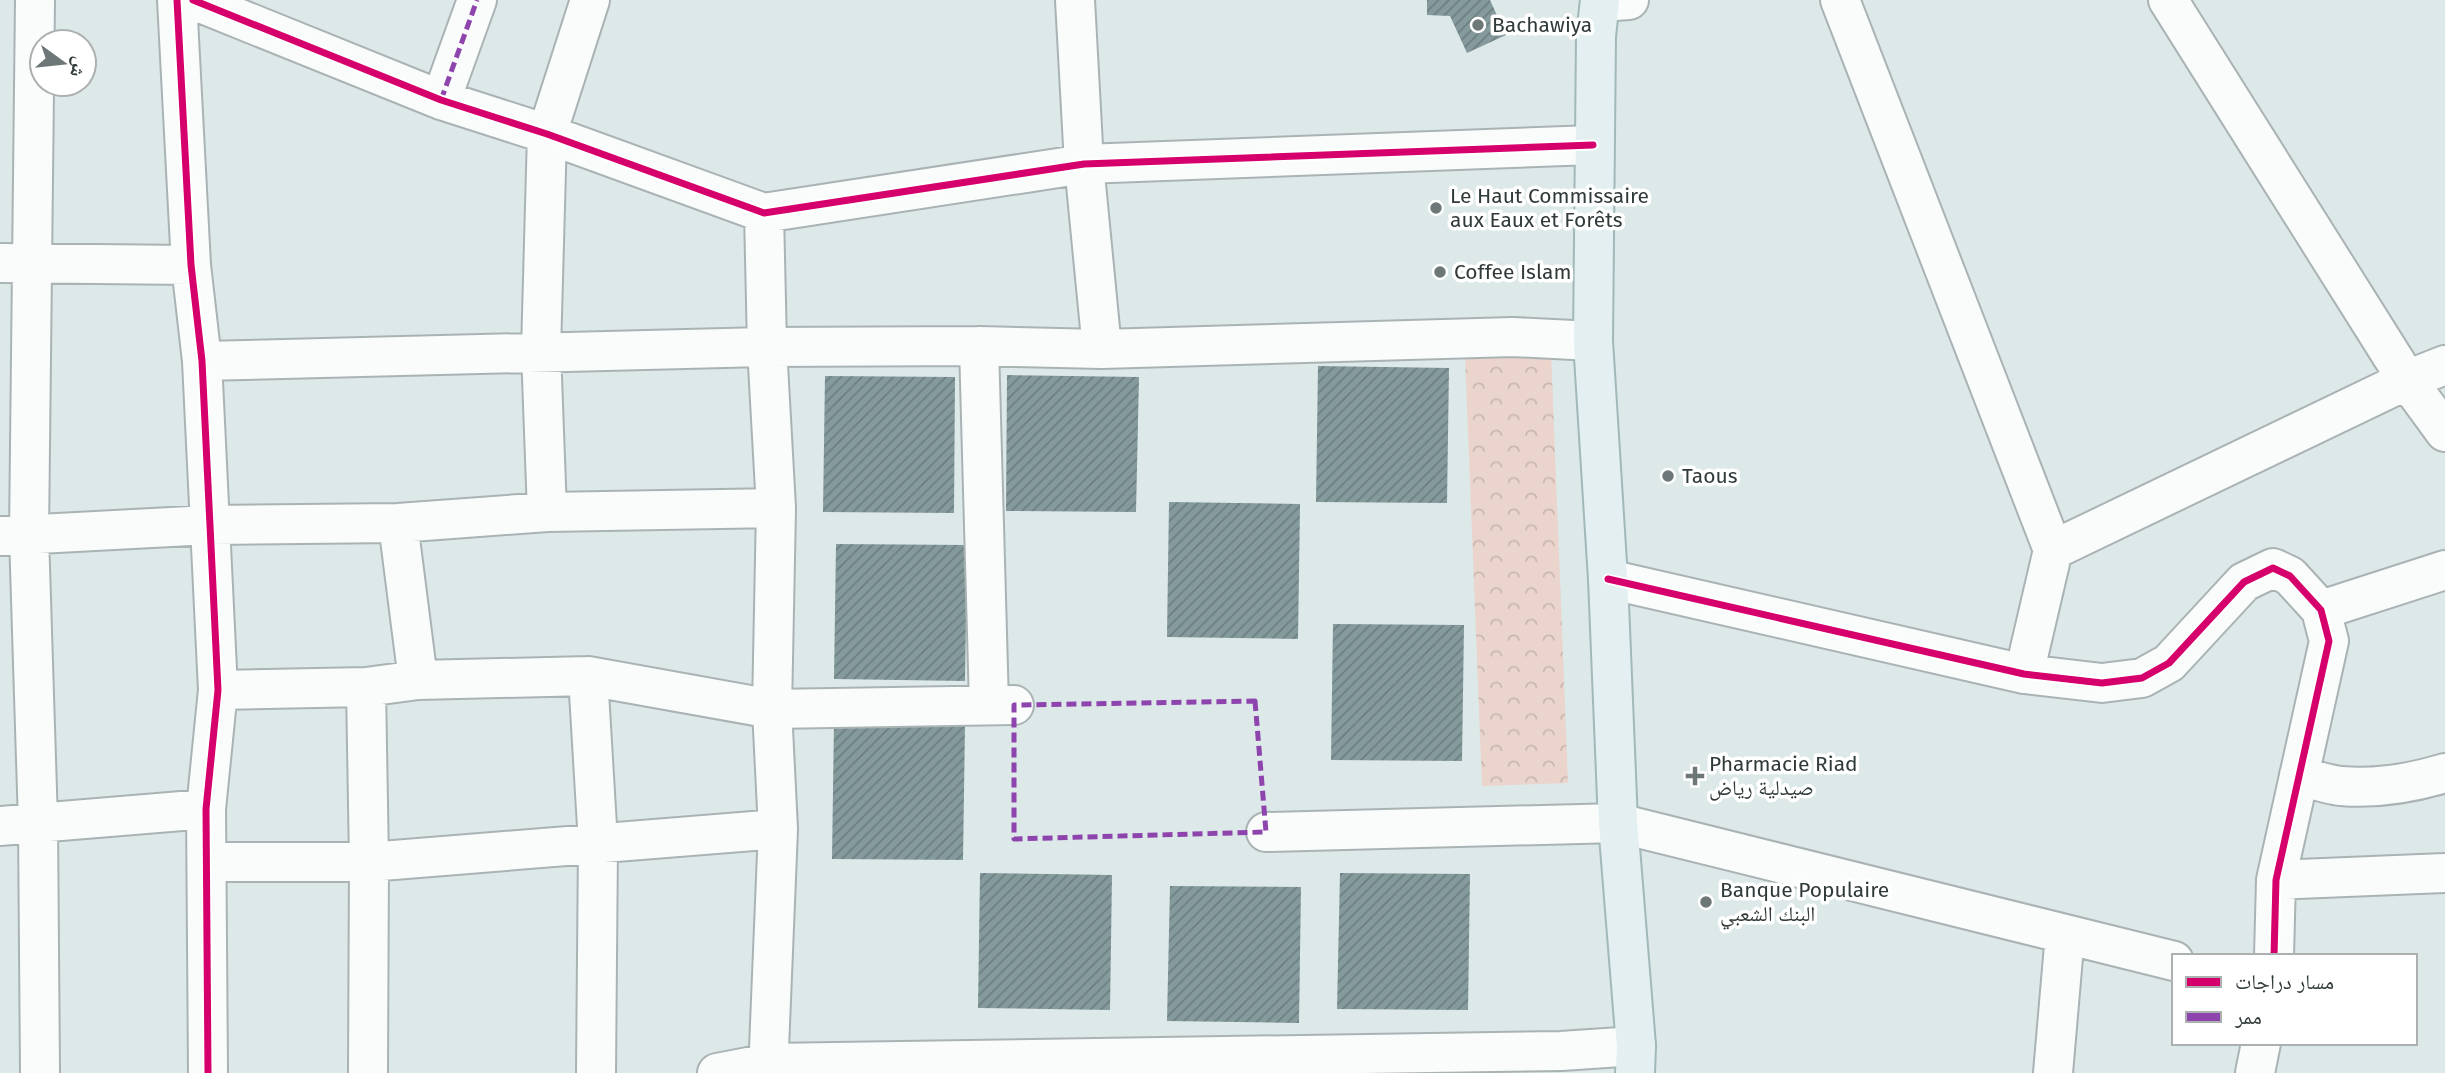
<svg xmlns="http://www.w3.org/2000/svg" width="2445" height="1073" font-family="'Fira Sans','Noto Naskh Arabic',sans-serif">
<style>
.park{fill:url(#park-crowns)}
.building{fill:url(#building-hatch)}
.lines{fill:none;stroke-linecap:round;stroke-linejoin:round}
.street-casing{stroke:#aab3b4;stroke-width:42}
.primary-casing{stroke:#a2b8b9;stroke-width:42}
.street{stroke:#fafcfc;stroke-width:38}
.primary{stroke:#e3eff0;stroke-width:38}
.quiet{stroke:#8e44ad;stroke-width:5;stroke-dasharray:10 5;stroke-linecap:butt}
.cycleway-casing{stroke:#fff;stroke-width:11}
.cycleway{stroke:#d6006c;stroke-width:7}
.poi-dot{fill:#6d7777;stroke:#fff;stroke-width:2.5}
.labels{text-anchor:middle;stroke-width:7;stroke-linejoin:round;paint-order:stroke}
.poi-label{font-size:21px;fill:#313a3a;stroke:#fff;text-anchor:start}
</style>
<defs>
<pattern id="park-crowns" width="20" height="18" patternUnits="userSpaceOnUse" patternTransform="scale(1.75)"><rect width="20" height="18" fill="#ead4cb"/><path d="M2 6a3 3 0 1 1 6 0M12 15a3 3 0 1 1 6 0" fill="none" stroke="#c9b7af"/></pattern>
<pattern id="building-hatch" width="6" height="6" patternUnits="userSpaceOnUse" patternTransform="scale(1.75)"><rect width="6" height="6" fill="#849a9c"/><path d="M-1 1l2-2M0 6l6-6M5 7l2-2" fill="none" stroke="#6d7f80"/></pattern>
</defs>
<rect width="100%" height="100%" fill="#dde8e9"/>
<path class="park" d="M1551 352 1568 783 1482 786 1465 355Z"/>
<path class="building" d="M1427 0H1490L1506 35 1467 53 1450 16 1427 15Z
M1318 366 1449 368 1447 503 1316 502Z
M1007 375 1139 377 1136 512 1006 511Z
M825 376 955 377 954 513 823 512Z
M1169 502 1300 504 1298 639 1167 637Z
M836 544 967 545 965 681 834 679Z
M1333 624 1464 625 1462 761 1331 760Z
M834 723 965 725 963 860 832 859Z
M980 873 1112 875 1110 1010 978 1008Z
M1340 873 1470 874 1468 1010 1337 1009Z
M1170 886 1301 887 1299 1023 1167 1021Z"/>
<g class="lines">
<defs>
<path id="street" d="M35 0 29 535 38 823 40 1073
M177 0 191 265 202 361 218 690 206 809 208 1073
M193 0 441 100 547 134 764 213 1084 164 1593 145
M1075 0 1084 164 1102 349
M1840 0 2053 550 2024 674
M2168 0 2407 380 2445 432
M1600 2 1629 0
M441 100 477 0
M764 213 767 347 776 508 772 709 778 829 768 1073
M0 263 191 265
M979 346 989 705
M202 361 767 347 979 346 1102 349 1513 337 1593 341
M547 512 541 351 547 134 590 0
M398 523 418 680
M0 536 209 525 398 523 547 512 776 508
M2053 550 2407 380 2445 365
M1608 579 2024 674 2102 683 2142 678 2169 663 2244 582 2273 568 2290 576 2321 610 2329 641 2276 880 2274 956
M2321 610 2445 570
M588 676 598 843 596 1073
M366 687 369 862 368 1073
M218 690 366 687 418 680 588 676 772 709 1014 705
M2299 775C2312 779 2328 785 2341 786 2376 789 2412 783 2445 773
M0 826 206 809
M1266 832 1618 823 2174 961
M207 862H369L778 829
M2276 880 2445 873
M717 1073 768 1063 1561 1051 1636 1046
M2053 1073 2065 934
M2255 1073 2261 1043"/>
<path id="primary" d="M1600 0 1596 36 1593 341 1608 579 1618 823 1636 1046 1635 1073"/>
</defs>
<use href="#street" class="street-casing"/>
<use href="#primary" class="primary-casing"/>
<use href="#street" class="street"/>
<use href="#primary" class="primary"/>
<path class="quiet" d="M441 100 477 0
M1255 701 1266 832 1014 839V705Z"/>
<defs>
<path id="cycleway" d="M177 0 191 265 202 361 218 690 206 809 208 1073
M193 0 441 100 547 134 764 213 1084 164 1593 145
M1608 579 2024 674 2102 683 2142 678 2169 663 2244 582 2273 568 2290 576 2321 610 2329 641 2276 880 2274 956"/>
</defs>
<use href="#cycleway" class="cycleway-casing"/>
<use href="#cycleway" class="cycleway"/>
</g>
<g class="poi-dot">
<circle cx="1478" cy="25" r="7"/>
<circle cx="1436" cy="208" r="7"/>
<circle cx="1440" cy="272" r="7"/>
<circle cx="1668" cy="476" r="7"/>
<path d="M1691.5 765.5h7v7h7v7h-7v7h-7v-7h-7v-7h7z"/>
<circle cx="1706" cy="902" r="7"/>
</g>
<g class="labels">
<g class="poi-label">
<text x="1492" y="32">Bachawiya</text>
<text x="1450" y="203">Le Haut Commissaire<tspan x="1450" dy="24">aux Eaux et Forêts</tspan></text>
<text x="1454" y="279">Coffee Islam</text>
<text x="1682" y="483">Taous</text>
<text x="1709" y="771">Pharmacie Riad<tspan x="1709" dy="24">صيدلية رياض</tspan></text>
<text x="1720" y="897">Banque Populaire<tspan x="1720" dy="24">البنك الشعبي</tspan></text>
</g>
</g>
<rect x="2172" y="954" width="245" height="91" fill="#ffffff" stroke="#adb0b0" stroke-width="2"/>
<rect x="2186" y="977" width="35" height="10" fill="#d6006c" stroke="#adb0b0" stroke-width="2"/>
<text x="2235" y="989" font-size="21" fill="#313a3a">مسار دراجات</text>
<rect x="2186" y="1012" width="35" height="10" fill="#8e44ad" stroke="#adb0b0" stroke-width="2"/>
<text x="2235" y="1024" font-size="21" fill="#313a3a">ممر</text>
<g transform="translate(63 63) rotate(105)"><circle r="33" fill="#ffffff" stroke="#adb0b0" stroke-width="2"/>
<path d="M0-5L12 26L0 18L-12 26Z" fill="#6d7777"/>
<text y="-10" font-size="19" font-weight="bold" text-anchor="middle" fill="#313a3a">ش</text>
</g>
</svg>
